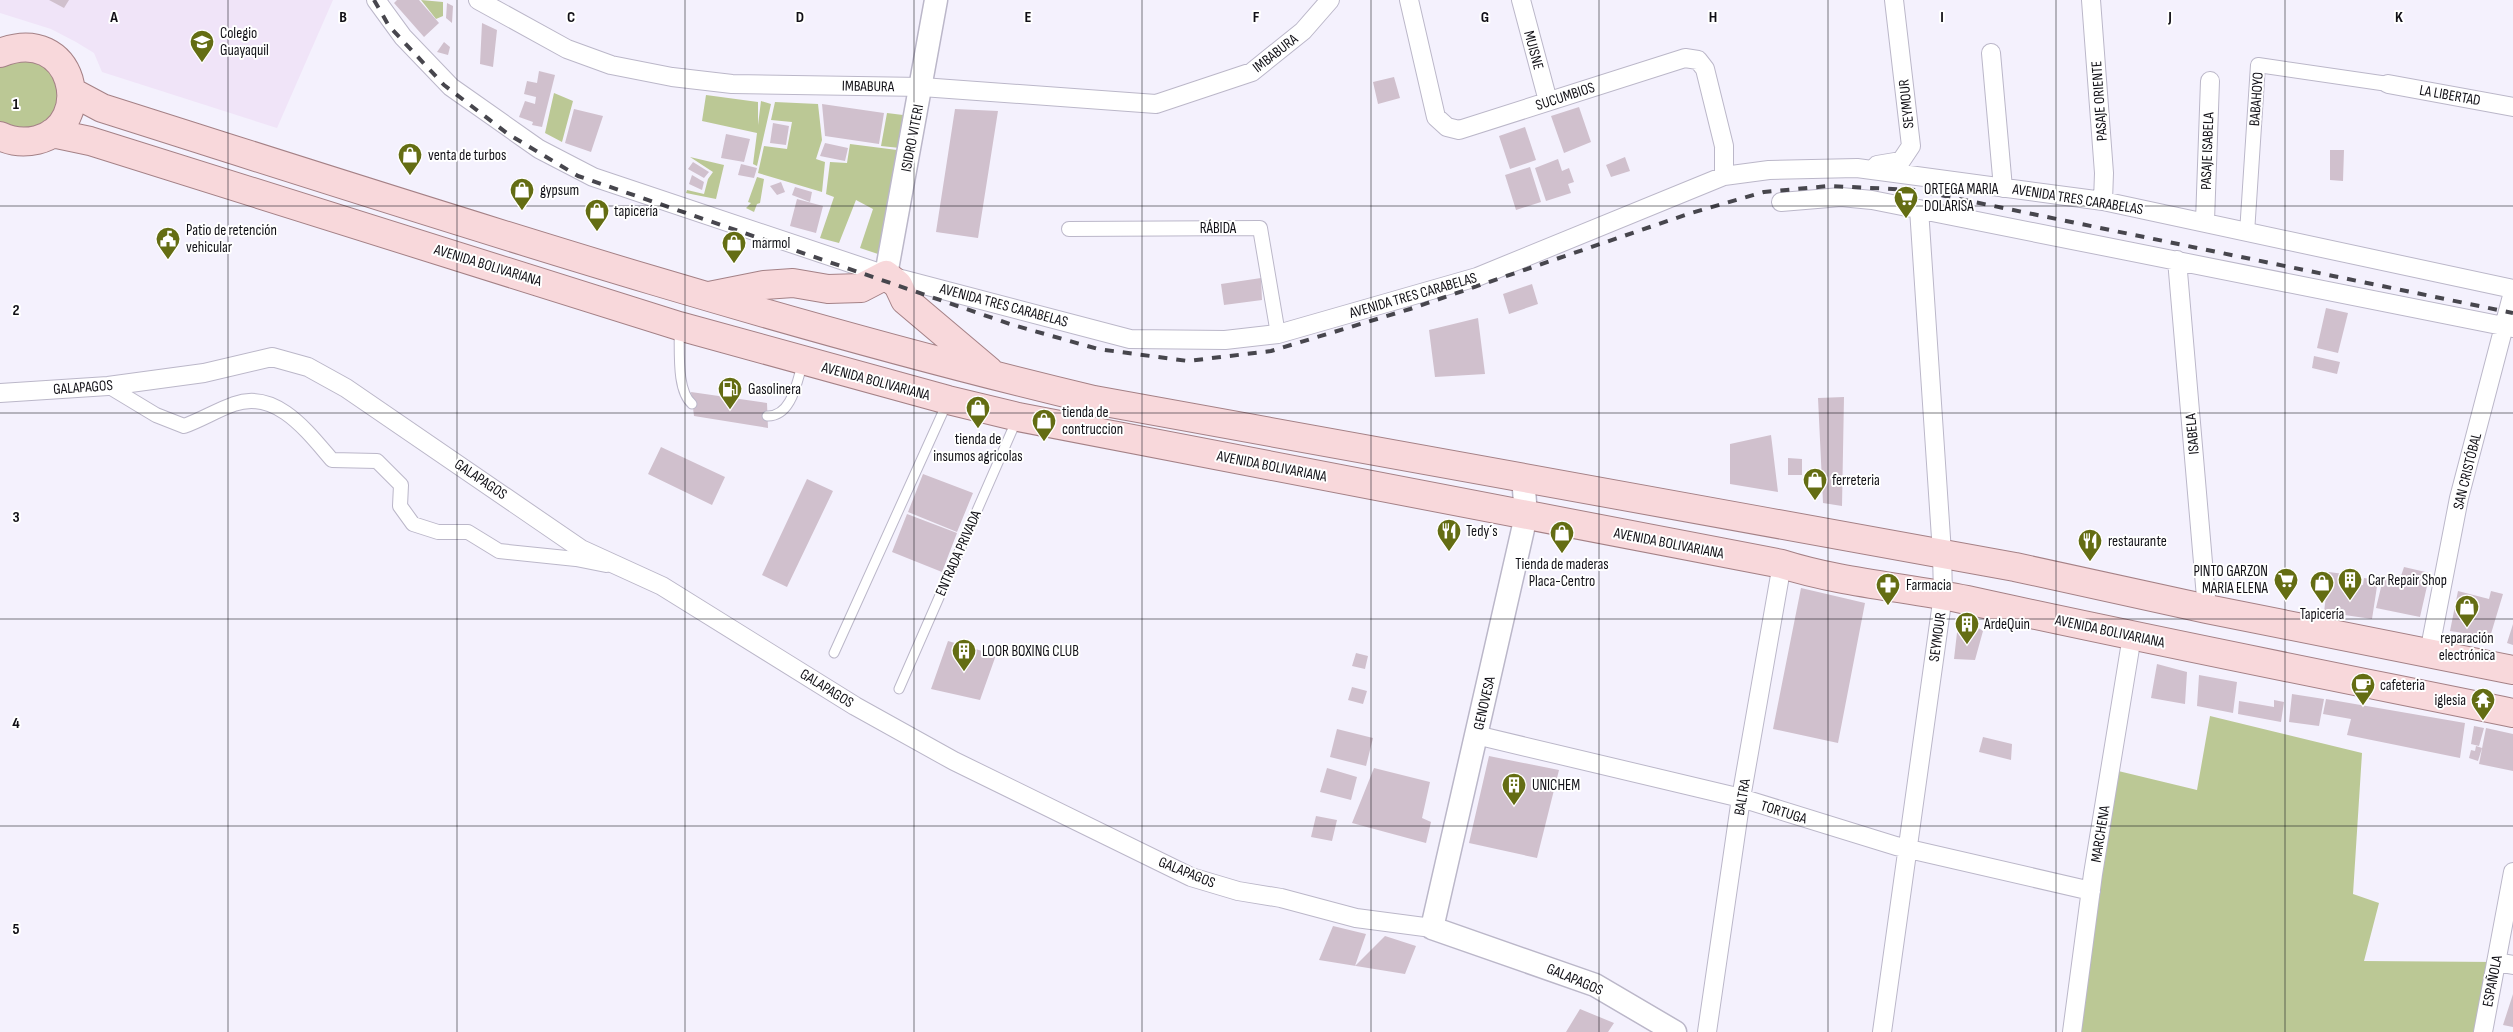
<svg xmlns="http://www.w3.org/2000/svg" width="2513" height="1032" font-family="'Sofia Sans Condensed',sans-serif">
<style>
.education{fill:#f0e4f8}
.green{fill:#bbc895}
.building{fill:#d0c0cd}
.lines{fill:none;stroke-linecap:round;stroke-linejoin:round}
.service-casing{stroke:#bbb7c9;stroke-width:11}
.pedestrian-casing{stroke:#bbb7c9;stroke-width:16}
.minor-casing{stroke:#bbb7c9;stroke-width:20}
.tertiary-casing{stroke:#bbb7c9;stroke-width:25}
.primary-casing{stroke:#a48186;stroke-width:30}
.service{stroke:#fff;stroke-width:9}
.pedestrian{stroke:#fff;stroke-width:14}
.minor{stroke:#fff;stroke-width:18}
.tertiary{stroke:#fff;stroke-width:22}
.primary{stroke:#f8d8db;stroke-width:28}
.rail{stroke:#47464d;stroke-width:4;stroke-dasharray:9 9;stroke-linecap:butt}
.grid{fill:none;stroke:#111016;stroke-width:1;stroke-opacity:0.55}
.labels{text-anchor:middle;stroke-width:4;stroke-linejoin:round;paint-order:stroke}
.poi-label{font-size:15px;fill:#111016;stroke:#fff;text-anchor:start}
.street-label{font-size:15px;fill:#111016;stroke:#fff}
.grid-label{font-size:16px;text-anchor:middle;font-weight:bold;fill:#111016;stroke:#fff;stroke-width:4;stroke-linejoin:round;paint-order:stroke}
</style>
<rect width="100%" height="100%" fill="#f4f1fd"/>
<path class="education" d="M0 0H333L277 128 102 72 94 53 76 42 51 29 0 13Z"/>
<path class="green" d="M421 0 443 2V16L436 19Z
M32 57 60 80 55 116 23 132 0 122V66Z
M554 93 573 101 562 142 545 133Z
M706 95 758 102V125L761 101 771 104 757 166 753 164 757 133 702 121Z
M775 102 818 104 822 140 816 159 825 162 822 192 758 173 764 146 787 149 792 122 771 120Z
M887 113 903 115 900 148 881 146Z
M850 144 897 150 878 254 860 248 873 209 856 200 839 243 820 238 834 197 826 194 830 162 847 163Z
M690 157 724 165 716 199 686 193 687 190 704 194 708 179 713 172Z
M757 177 764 179 760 203 757 204 754 212 746 208 751 203 748 202Z
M2210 716 2362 753 2353 894 2379 903 2364 961 2496 962 2483 1032H2073L2110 769 2197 790Z"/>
<path class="building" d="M49 0H69L64 8Z
M397 0H419L439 23 424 37 394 3Z
M447 3 453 6 452 23 446 18Z
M482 23 497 30 493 67 480 64Z
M444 42 450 47 448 55 437 52Z
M539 71 555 75 542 127 532 125 533 122 519 117 525 101 535 104 536 97 524 94 527 81 537 83Z
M1394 77 1400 98 1378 104 1373 82Z
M822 104 884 113 879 144 825 136Z
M1579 107 1591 142 1564 153 1551 116Z
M574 109 603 116 591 152 565 143Z
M955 109 998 111 978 238 936 232Z
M773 123 789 126 786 145 770 143Z
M1525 127 1536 160 1510 169 1499 136Z
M726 134 750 139 744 162 721 158Z
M825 143 848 148 845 161 820 156Z
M2330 150H2344L2343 181 2330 180Z
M1625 157 1630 171 1611 177 1606 165Z
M1558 159 1562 171 1569 168 1574 182 1568 184 1571 193 1546 201 1535 168Z
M693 162 709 172 704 178 688 169Z
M741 164 757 168 754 178 738 175Z
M1530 167 1541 202 1516 210 1505 175Z
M692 175 704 182 702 190 689 184Z
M781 182 785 192 777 195 770 186Z
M795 187 812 192 810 202 792 195Z
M797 199 823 206 816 233 790 226Z
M1261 278 1262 300 1224 305 1221 284Z
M1532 284 1538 304 1509 314 1503 294Z
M2326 308 2348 313 2338 353 2317 348Z
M1478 318 1485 374 1435 377 1429 330Z
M2314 356 2340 362 2337 374 2312 368Z
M691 392 767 403 768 428 694 416Z
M1844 397 1842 506 1823 503 1818 398Z
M1771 435 1778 492 1730 484V444Z
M661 447 725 477 712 505 648 474Z
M1788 458 1802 459V475H1788Z
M923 474 973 493 957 532 908 512Z
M807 479 833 491 787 587 762 575Z
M907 514 957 533 942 572 892 552Z
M2404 567 2430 573 2420 617 2376 608 2384 575 2400 579Z
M2329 572 2351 575 2349 588 2355 589 2356 584 2363 585 2364 578 2378 580 2372 619 2324 612Z
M1801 588 1865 603 1838 743 1773 729Z
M2458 591 2489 599 2491 591 2503 594 2490 637 2450 631Z
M1959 615 1983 631 1975 660 1954 659Z
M2513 624V645L2507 643Z
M948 641 996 655 980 700 931 689Z
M1356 653 1368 656 1365 669 1352 666Z
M2157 664 2187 672 2185 704 2151 698Z
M2199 675 2237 682 2233 713 2197 706Z
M1352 687 1367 691 1363 704 1348 700Z
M2292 694 2324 699 2319 726 2289 722Z
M2326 699 2465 723 2460 758 2347 735 2351 719 2323 714Z
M2274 700 2284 702 2281 722 2238 714 2239 701 2274 707Z
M2474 726 2484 728 2479 746 2471 744Z
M2486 728 2513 734V771L2479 764Z
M1337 729 1373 738 1366 766 1330 757Z
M1983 737 2012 744 2011 760 1979 752Z
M2476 746 2482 748 2478 761 2469 758 2471 750 2475 751Z
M1489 756 1559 770 1537 858 1469 843Z
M1327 768 1357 777 1351 800 1320 792Z
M1374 768 1430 782 1422 818 1431 822 1426 843 1352 823Z
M1316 816 1337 820 1332 841 1311 837Z
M1333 926 1366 934 1355 966 1385 936 1416 946 1405 974 1319 960Z
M2513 994V1027L2503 1025Z
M1580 1009 1614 1023 1608 1032H1566Z"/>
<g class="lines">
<defs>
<path id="service" d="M679 329C680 350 676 390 692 404
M767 416C792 417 797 381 803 362
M834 653 947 403
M899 689 1017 419"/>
<path id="pedestrian" d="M1069 229 1260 228 1278 334
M2247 233 2258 65 2388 84
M108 386 156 415 184 426C201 420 217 410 234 404 276 389 307 431 332 460L377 461 401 485 400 506 413 524 438 532H468L499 551 576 559 606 565"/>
<path id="minor" d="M376 0 403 37 451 87 539 149 593 177 886 275 1130 339 1225 340 1278 334 1477 277 1724 176 1769 170 1857 168 2103 201 2513 289
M478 0 567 49 611 65 672 77 732 84 922 87 1156 104 1252 72 1303 31 1330 0
M1409 0 1436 117 1447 127 1459 130 1685 58 1698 60 1705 69 1724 146V176
M1521 0 1548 101
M2091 0 2104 173 2103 201
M1991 53 2003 188
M2388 84 2513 107
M1877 165 1901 161 1911 146 1894 0
M1781 202 1841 197 1872 200 2513 328
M2205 221 2210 81
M2177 260 2207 609
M0 393 108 386 204 373 272 357 308 367 346 388 581 549 662 586 855 706 954 761 1191 877 1238 891 1281 898 1356 918 1432 928
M2429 653 2459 498 2513 292
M1476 735 1741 798 1896 846 2091 891
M2496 962 2513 965
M1707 1032 1741 798 1782 564
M1882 1032 1943 595 1942 553 1919 209
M2072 1032 2093 874 2132 636
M2483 1032 2513 872"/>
<path id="tertiary" d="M886 275 936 0
M1523 476 1526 516 1432 928 1595 985 1675 1032"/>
<path id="primary" d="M0 53C74 23 97 125 37 140 24 143 12 142 0 136
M72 92 102 108C430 212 758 320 1094 400L2015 567 2207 609 2513 670
M52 133 90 141 679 326 948 400 1018 417 1782 564C1842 583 1905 587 1967 600 2148 640 2331 676 2513 713
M709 296 764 285 793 283 828 289 861 288 886 275 898 285 905 300 989 371"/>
</defs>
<use href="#service" class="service-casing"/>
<use href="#pedestrian" class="pedestrian-casing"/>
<use href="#minor" class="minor-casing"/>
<use href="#tertiary" class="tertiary-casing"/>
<use href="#primary" class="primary-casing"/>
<use href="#service" class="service"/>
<use href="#pedestrian" class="pedestrian"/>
<use href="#minor" class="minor"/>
<use href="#tertiary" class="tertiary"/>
<use href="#primary" class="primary"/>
<path class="rail" d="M374 0 389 26 444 85 508 134 578 176 1013 325 1098 349 1188 361 1271 351 1410 309 1688 214 1764 192 1829 186 1916 190 2513 313"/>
</g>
<path class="grid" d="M228 0V1032M457 0V1032M685 0V1032M914 0V1032M1142 0V1032M1371 0V1032M1599 0V1032M1828 0V1032M2056 0V1032M2285 0V1032M0 206H2513M0 413H2513M0 619H2513M0 826H2513"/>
<defs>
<symbol id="school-pin" viewBox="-11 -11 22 30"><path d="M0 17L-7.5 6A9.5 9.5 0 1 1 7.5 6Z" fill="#646d13" stroke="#fff"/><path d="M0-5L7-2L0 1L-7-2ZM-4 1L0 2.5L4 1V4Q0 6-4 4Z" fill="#fff"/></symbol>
<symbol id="shop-pin" viewBox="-11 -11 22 30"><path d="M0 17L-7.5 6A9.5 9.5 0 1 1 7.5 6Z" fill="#646d13" stroke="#fff"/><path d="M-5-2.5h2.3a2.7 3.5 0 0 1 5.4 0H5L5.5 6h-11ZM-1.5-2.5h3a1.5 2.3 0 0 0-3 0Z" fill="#fff"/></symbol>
<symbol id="supermarket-pin" viewBox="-11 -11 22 30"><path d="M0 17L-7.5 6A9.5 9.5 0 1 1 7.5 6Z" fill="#646d13" stroke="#fff"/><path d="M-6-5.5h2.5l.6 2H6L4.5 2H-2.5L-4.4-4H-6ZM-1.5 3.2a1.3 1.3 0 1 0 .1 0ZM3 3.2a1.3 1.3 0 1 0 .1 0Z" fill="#fff"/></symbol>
<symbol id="civic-pin" viewBox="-11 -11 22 30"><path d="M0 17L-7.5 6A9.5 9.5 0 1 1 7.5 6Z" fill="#646d13" stroke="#fff"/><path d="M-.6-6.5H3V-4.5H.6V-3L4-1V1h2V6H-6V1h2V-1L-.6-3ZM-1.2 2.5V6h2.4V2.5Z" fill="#fff"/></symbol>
<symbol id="fuel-pin" viewBox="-11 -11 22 30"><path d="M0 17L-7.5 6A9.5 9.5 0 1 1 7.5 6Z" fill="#646d13" stroke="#fff"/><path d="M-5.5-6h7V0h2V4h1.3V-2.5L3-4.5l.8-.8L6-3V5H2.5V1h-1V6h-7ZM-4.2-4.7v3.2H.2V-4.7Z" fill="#fff"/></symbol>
<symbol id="restaurant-pin" viewBox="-11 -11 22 30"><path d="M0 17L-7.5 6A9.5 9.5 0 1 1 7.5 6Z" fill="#646d13" stroke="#fff"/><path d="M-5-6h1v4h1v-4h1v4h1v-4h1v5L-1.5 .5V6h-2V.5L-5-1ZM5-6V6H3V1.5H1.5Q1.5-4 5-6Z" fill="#fff"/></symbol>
<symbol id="building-pin" viewBox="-11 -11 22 30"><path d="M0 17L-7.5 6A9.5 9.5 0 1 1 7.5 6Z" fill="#646d13" stroke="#fff"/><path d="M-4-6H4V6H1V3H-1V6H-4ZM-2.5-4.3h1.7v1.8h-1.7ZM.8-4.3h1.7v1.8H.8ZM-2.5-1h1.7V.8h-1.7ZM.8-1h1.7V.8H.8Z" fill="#fff"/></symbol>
<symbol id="pharmacy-pin" viewBox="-11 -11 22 30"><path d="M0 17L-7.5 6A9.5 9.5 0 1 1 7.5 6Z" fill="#646d13" stroke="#fff"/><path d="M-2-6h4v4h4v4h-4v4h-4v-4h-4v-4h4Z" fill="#fff"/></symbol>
<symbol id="cafe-pin" viewBox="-11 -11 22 30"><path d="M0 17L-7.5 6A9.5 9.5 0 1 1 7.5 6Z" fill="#646d13" stroke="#fff"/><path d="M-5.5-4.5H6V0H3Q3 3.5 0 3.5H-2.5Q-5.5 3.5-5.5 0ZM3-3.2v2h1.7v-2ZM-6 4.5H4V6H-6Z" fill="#fff"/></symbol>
<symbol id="temple-pin" viewBox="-11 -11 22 30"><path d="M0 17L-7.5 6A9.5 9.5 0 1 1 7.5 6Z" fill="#646d13" stroke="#fff"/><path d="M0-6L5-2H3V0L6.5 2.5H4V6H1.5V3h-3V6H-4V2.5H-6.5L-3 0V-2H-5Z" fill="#fff"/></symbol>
</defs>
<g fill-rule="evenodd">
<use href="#school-pin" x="188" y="28" width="28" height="38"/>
<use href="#shop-pin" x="396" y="141" width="28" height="38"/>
<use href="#shop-pin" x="508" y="176" width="28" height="38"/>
<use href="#supermarket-pin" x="1892" y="184" width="28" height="38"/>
<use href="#shop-pin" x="583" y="197" width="28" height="38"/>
<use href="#civic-pin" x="154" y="225" width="28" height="38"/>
<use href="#shop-pin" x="720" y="229" width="28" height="38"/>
<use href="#fuel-pin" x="716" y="375" width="28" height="38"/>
<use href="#shop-pin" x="964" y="394" width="28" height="38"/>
<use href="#shop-pin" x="1030" y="407" width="28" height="38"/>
<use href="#shop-pin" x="1801" y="466" width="28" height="38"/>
<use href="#restaurant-pin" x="1435" y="517" width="28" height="38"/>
<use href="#shop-pin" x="1548" y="519" width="28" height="38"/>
<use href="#restaurant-pin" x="2076" y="527" width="28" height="38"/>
<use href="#supermarket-pin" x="2272" y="566" width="28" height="38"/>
<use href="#building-pin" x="2336" y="566" width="28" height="38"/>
<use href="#shop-pin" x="2308" y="569" width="28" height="38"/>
<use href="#pharmacy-pin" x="1874" y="571" width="28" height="38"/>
<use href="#shop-pin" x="2453" y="593" width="28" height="38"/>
<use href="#building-pin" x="1953" y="610" width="28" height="38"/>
<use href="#building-pin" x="950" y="637" width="28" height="38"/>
<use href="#cafe-pin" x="2349" y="671" width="28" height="38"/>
<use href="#temple-pin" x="2469" y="686" width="28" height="38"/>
<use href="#building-pin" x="1500" y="771" width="28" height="38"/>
</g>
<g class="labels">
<g class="poi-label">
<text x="220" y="38">Colegio<tspan x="220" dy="17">Guayaquil</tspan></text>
<text x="428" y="160">venta de turbos</text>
<text x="1924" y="194">ORTEGA MARIA<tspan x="1924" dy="17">DOLARISA</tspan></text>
<text x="540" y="195">gypsum</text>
<text x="614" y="216">tapicería</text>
<text x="186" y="235">Patio de retención<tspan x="186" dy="17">vehicular</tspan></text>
<text x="752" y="248">marmol</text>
<text x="748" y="394">Gasolinera</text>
<text x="1062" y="417">tienda de<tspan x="1062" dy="17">contruccion</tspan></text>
<text x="978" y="444" text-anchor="middle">tienda de<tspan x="978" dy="17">insumos agricolas</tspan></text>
<text x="1832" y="485">ferreteria</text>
<text x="1466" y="536">Tedy´s</text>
<text x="2108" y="546">restaurante</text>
<text x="1562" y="569" text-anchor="middle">Tienda de maderas<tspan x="1562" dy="17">Placa-Centro</tspan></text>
<text x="2268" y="576" text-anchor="end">PINTO GARZON<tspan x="2268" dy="17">MARIA ELENA</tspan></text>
<text x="2368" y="585">Car Repair Shop</text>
<text x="1906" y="590">Farmacia</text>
<text x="2322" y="619" text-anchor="middle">Tapicería</text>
<text x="1984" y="629">ArdeQuin</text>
<text x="2467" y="643" text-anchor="middle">reparación<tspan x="2467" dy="17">electrónica</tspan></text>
<text x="982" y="656">LOOR BOXING CLUB</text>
<text x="2380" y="690">cafeteria</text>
<text x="2466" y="705" text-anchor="end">iglesia</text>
<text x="1532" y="790">UNICHEM</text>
</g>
<g class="street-label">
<text transform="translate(1534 50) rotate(75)" y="5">MUISNE</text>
<text transform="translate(1275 53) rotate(-38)" y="5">IMBABURA</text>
<text transform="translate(868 86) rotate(1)" y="5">IMBABURA</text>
<text transform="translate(2450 95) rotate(10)" y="5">LA LIBERTAD</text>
<text transform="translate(1565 96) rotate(-18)" y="5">SUCUMBIOS</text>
<text transform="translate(2256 99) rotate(-86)" y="5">BABAHOYO</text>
<text transform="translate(2099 101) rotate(-94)" y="5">PASAJE ORIENTE</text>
<text transform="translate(1906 104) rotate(-96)" y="5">SEYMOUR</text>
<text transform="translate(912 138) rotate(-79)" y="5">ISIDRO VITERI</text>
<text transform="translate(2207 151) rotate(-88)" y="5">PASAJE ISABELA</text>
<text transform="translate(2078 199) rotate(9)" y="5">AVENIDA TRES CARABELAS</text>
<text x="1218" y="233">RÁBIDA</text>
<text transform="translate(488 265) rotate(17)" y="5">AVENIDA BOLIVARIANA</text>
<text transform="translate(1413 295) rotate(-16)" y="5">AVENIDA TRES CARABELAS</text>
<text transform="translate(1004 305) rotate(15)" y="5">AVENIDA TRES CARABELAS</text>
<text transform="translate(876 381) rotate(15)" y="5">AVENIDA BOLIVARIANA</text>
<text transform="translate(83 387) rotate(-4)" y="5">GALAPAGOS</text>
<text transform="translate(2192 434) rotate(-95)" y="5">ISABELA</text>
<text transform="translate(1272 466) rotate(11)" y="5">AVENIDA BOLIVARIANA</text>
<text transform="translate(2467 471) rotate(-76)" y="5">SAN CRISTÓBAL</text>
<text transform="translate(481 479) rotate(34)" y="5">GALAPAGOS</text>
<text transform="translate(1669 543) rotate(11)" y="5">AVENIDA BOLIVARIANA</text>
<text transform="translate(958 553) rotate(-66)" y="5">ENTRADA PRIVADA</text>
<text transform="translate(2110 631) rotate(12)" y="5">AVENIDA BOLIVARIANA</text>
<text transform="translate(1937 637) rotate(-82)" y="5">SEYMOUR</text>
<text transform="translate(827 688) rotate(32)" y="5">GALAPAGOS</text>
<text transform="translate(1484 703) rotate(-77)" y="5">GENOVESA</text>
<text transform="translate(1742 797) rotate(-80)" y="5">BALTRA</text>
<text transform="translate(1784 812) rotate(17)" y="5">TORTUGA</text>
<text transform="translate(2100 834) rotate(-81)" y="5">MARCHENA</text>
<text transform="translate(1187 872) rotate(22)" y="5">GALAPAGOS</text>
<text transform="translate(1575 979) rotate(23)" y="5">GALAPAGOS</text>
<text transform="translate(2492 981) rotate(-79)" y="5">ESPAÑOLA</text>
</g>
</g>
<g class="grid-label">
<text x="114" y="22">A</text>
<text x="343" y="22">B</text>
<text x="571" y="22">C</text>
<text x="800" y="22">D</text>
<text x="1028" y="22">E</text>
<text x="1256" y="22">F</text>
<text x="1485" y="22">G</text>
<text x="1713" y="22">H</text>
<text x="1942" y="22">I</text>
<text x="2170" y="22">J</text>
<text x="2399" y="22">K</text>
<text x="16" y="109">1</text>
<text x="16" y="315">2</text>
<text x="16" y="522">3</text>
<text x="16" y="728">4</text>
<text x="16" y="934">5</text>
</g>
</svg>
